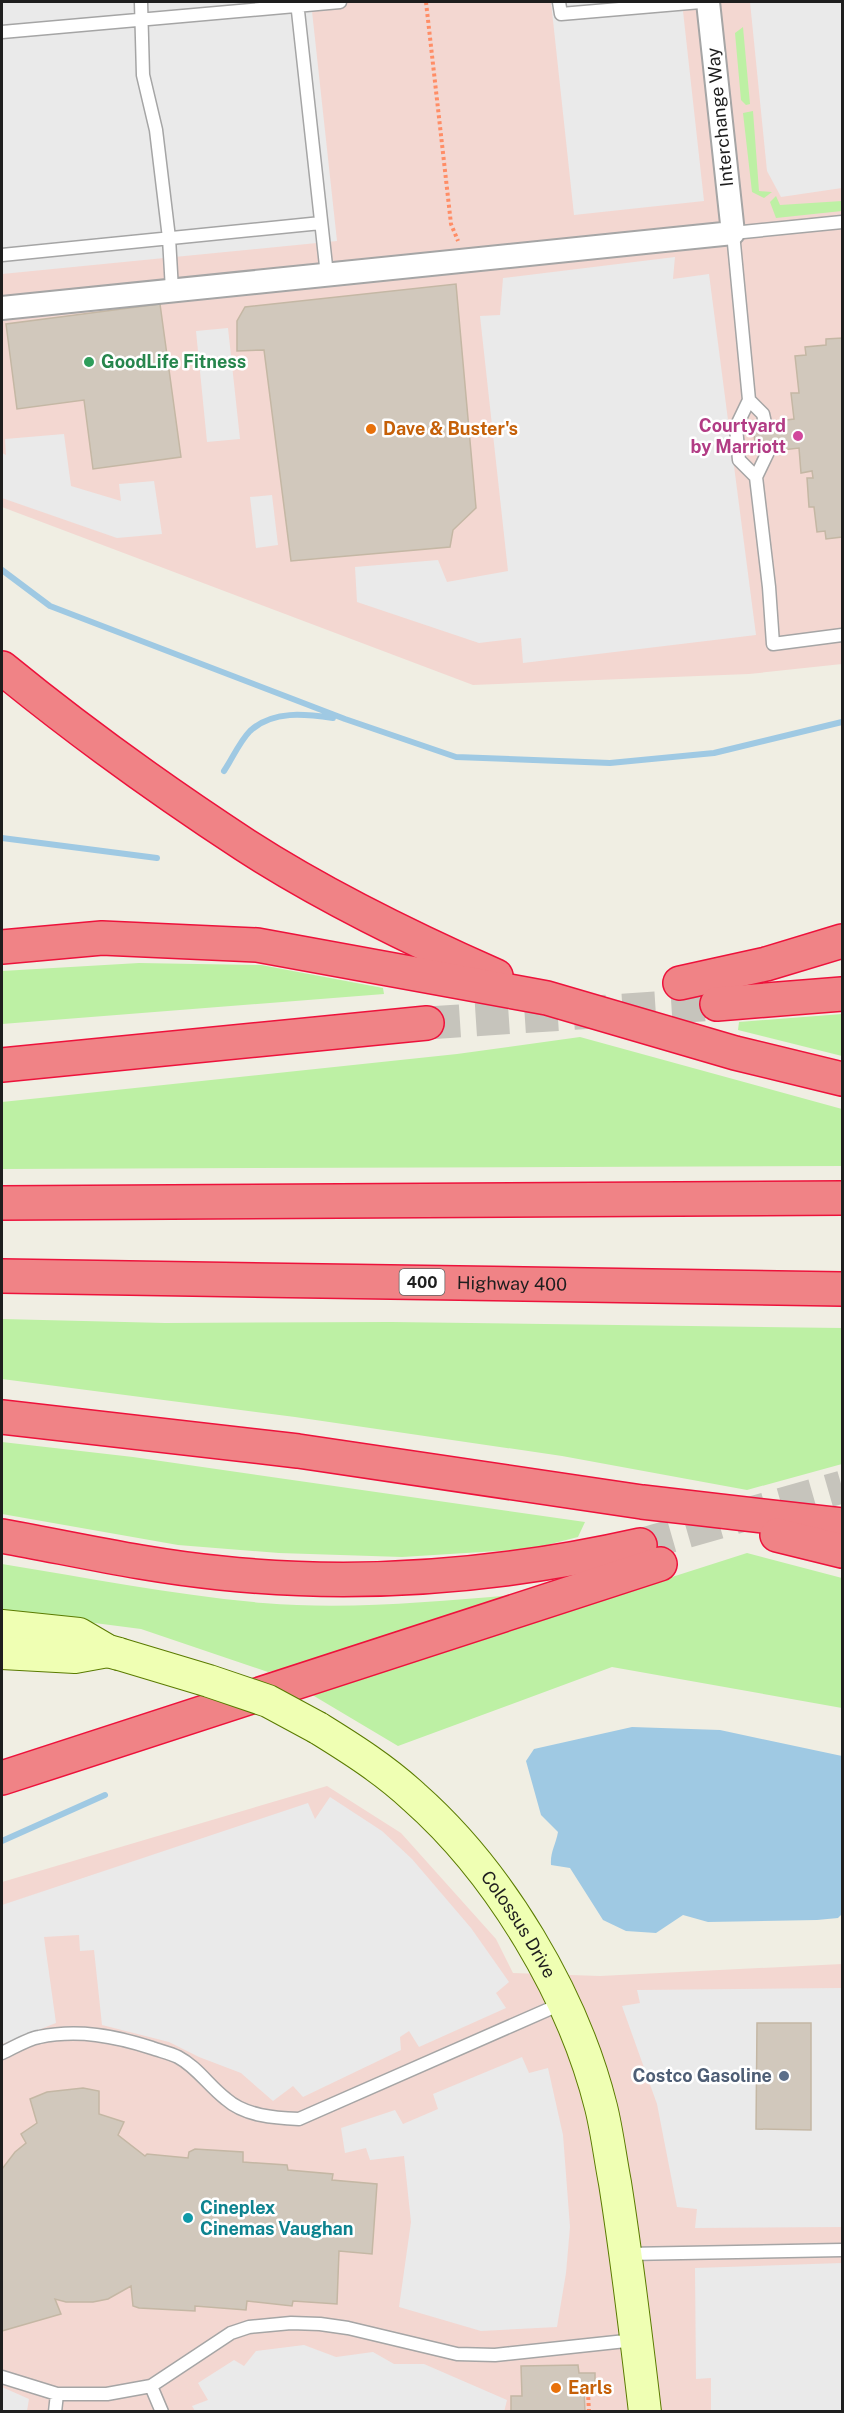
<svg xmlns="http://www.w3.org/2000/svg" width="844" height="2413" font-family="'Public Sans',sans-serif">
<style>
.commercial{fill:#f3d7d1}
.grass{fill:#bdf0a4}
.parking{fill:#eaeaea}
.water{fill:#9fc9e3}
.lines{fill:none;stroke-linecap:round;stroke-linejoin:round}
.stream{stroke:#9fc9e3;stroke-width:6}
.building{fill:#d1c8bc;stroke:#c4b7a4;stroke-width:1.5}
.highway-tunnel{stroke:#c6c4bc;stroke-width:33;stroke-dasharray:33 16;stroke-linecap:butt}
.lane-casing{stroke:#a5a5a5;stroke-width:15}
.street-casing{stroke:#a5a5a5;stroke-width:26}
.secondary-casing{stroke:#5a7b00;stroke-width:34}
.highway-casing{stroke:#ed123b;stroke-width:36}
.path{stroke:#ff8d66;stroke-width:4;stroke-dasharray:3 3;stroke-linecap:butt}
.lane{stroke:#fff;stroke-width:12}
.street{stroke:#fff;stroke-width:22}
.secondary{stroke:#efffb3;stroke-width:32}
.highway{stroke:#f08386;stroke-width:33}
.secondary-bridge-casing{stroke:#5a7b00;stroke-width:34;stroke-linecap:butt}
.secondary-bridge{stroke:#efffb3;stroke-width:32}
.leisure-dot{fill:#2e9e5b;stroke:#fff;stroke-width:2}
.food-dot{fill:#e8710a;stroke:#fff;stroke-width:2}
.hotel-dot{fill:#d1479c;stroke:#fff;stroke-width:2}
.service-dot{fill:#5c6f8a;stroke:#fff;stroke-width:2}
.culture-dot{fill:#0f9aa8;stroke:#fff;stroke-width:2}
.labels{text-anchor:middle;stroke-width:5;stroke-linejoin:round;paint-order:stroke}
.shield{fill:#fff;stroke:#626262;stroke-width:1.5}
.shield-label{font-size:16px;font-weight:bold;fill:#1e1e1e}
.street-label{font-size:18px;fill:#1e1e1e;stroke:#fff}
.leisure-label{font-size:18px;font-weight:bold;fill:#27864d;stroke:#fff;text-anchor:start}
.hotel-label{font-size:18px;font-weight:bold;fill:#b23c85;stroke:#fff;text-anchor:end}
.food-label{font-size:18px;font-weight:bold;fill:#c56008;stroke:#fff;text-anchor:start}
.service-label{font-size:18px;font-weight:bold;fill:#4e5e75;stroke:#fff;text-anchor:end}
.culture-label{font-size:18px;font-weight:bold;fill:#0d838f;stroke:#fff;text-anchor:start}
</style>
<rect width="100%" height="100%" fill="#f0eee3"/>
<path class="commercial" d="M2 2H842V664L749 674 473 685 2 507Z
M327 1786 401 1833 496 1939 513 1973 600 1976 842 1964V2411L2 2412V1882Z"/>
<path class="grass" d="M743 27 750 104 746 105 741 100 735 33Z
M753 111 759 191 772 192 764 198 752 192 743 113Z
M776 196 780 205 842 201V211L776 218 770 202Z
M139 963 261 965 383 988 384 994 2 1024V971Z
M842 1014V1056L738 1030 739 1022Z
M580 1037 842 1109V1166L2 1169V1102L457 1054Z
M2 1319 165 1323 391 1322 842 1328V1464L747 1490 562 1456 295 1417 2 1379Z
M2 1442 133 1457 585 1522 578 1537 531 1549 402 1557 279 1553 178 1545 2 1514Z
M747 1553 842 1578V1708L612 1667 398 1746 309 1693Z
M2 1564C88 1578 175 1595 263 1603 346 1610 431 1602 513 1595L312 1663 268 1672 141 1629 2 1611Z"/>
<path class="parking" d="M2 2H311L337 241 2 274Z
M551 2H682L704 201 574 215Z
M750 2H842V188L781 197 767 171Z
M675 257 673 279 709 274 756 635 523 663 521 638 479 643 357 602 355 567 438 560 447 582 508 571 480 316 500 315 503 278Z
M228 328 240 439 207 442 196 331Z
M64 434 71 486 121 501 119 484 154 481 162 534 117 538 2 498V453L6 455 5 439Z
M272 495 278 545 256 548 250 497Z
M330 1797 382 1831 412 1859 471 1928 509 1982 496 1993 506 2008 419 2047 409 2031 400 2037 401 2050 303 2097 293 2086 273 2101 241 2073 199 2057 169 2042 102 2025 94 1950 80 1951 79 1935 44 1937 56 2023 2 2044V1905L308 1803 315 1819Z
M842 1988V2227L695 2228 697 2209 677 2207 657 2104 622 2006 640 2003 637 1990Z
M522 2057 529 2073 548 2068 563 2135 570 2227 566 2273 557 2327 481 2331 399 2307 411 2222 404 2156 370 2160 366 2148 345 2153 341 2128 395 2110 403 2124 438 2109 433 2094Z
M842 2263V2411H711V2378L696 2379 695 2268Z
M304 2345 336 2357 373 2352 394 2364H424L507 2400 504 2412 195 2411 192 2406 208 2400 198 2383 234 2360 244 2366 256 2351Z
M2 2387 29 2399 27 2411H2Z"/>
<path class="water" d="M632 1727 720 1730 842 1756V1914L838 1918 817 1920 708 1922 683 1915 656 1933 626 1931 603 1920 570 1868 551 1865C550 1852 556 1844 558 1832L541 1815 526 1761 534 1749Z"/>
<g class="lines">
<path class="stream" d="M2 570 50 606 345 719 456 757 610 763 714 753 842 722
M224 771C232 759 240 741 250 731 273 710 305 714 333 718
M2 838 157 858
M2 1841 105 1795"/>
</g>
<path class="building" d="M456 284 476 508 453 530 450 547 291 561 264 350 237 351V321L245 307Z
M160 304 181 457 93 469 84 400 17 409 6 324Z
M842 338V537L826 539 825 531 817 532 814 507H809L807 478H813L812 471 801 473 799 448 756 453 753 424 794 419 791 393H799L795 356 806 355 805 347 826 345V339Z
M757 2023H811V2130L756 2129Z
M83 2088 99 2091V2114L124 2122 118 2135 145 2156 147 2154 188 2158 189 2152 195 2149 243 2152V2162L287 2165 288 2170 333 2174 332 2180 377 2184 372 2254 339 2251 337 2304 293 2301 292 2306 247 2301 246 2310 195 2306V2311L139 2308 133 2306 131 2286 108 2299 93 2302H66L55 2299 61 2314 2 2331V2169L15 2152 26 2143 21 2134 37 2123 30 2099 47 2092Z
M578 2365 579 2373H595V2388H584L585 2412H511V2396H522L521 2366Z"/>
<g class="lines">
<path class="highway-tunnel" d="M427 1023 717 1004
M640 1545 842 1487"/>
<defs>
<path id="lane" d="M141 2 143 75 156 130 169 238 172 290
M297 2 327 275
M559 2 561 14 701 2
M2 32 340 2
M842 222 733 233 749 400 736 427 739 460 756 477 769 587 773 644 842 635
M2 255 321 223
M749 400 763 414 765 423
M756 477 768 452
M2 2053C13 2048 27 2039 39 2037 78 2029 115 2036 152 2048 160 2051 170 2053 178 2057 197 2067 209 2086 226 2099 245 2116 275 2118 299 2119L563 2003
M627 2254 842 2250
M2 2377 57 2394H107L151 2386 231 2333 249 2327 291 2323 320 2324 348 2328 457 2354 495 2355 635 2340
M151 2386 162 2412
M55 2412 57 2394"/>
<path id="street" d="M2 308 733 233 708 2"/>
<g id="secondary">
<path d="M2 1626 79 1634 108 1651 119 1654"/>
<path d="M2 1653 75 1657 108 1651"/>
<path id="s1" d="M318 1728C352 1749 385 1770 414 1797 500 1873 573 1995 601 2107 607 2131 610 2157 615 2183 627 2259 636 2335 645 2412"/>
</g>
<g id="highway">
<path d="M2 668C79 731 161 790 245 845 324 896 410 938 496 976"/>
<path d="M2 947 102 938 257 945 547 998 735 1053 842 1079"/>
<path d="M680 983 766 964 842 941"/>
<path d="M717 1004 842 994"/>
<path d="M2 1065 427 1023"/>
<path d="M2 1203 842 1198"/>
<path id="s2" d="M2 1276 842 1289"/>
<path d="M2 1417 298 1451 642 1502 842 1525"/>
<path d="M777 1535 842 1551"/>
<path d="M2 1536C74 1549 147 1566 221 1573 362 1588 502 1576 640 1545"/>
<path d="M2 1778 660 1564"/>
</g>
</defs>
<use href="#lane" class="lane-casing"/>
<use href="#street" class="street-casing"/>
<use href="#secondary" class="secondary-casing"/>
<use href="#highway" class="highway-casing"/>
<path class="path" d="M426 2 451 224 458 241
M589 2412 588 2393 609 2391"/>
<use href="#lane" class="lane"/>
<use href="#street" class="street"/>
<use href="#secondary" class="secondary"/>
<use href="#highway" class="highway"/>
<defs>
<path id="secondary-bridge" d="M119 1654 209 1681 268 1701 318 1728"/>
</defs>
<use href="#secondary-bridge" class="secondary-bridge-casing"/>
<use href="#secondary-bridge" class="secondary-bridge"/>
</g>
<circle class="leisure-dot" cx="89" cy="362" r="6"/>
<g class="food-dot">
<circle cx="371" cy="429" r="6"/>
<circle cx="556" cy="2388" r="6"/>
</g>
<circle class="hotel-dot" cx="798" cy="436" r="6"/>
<circle class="service-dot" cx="784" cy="2076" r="6"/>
<circle class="culture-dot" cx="188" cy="2218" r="6"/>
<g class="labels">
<rect class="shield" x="399.5" y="1269" width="45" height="26" rx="4.5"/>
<g class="shield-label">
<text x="422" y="1288">400</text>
</g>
<g class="street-label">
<text transform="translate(720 117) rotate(-96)" y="6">Interchange Way</text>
<text dy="6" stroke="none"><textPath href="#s2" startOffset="510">Highway 400</textPath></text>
<text dy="6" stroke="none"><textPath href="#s1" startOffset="284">Colossus Drive</textPath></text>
</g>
<g class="leisure-label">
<text x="101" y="368">GoodLife Fitness</text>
</g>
<g class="hotel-label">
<text x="786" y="432">Courtyard<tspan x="786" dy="21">by Marriott</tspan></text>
</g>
<g class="food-label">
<text x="383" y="435">Dave &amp; Buster's</text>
<text x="568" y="2394">Earls</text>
</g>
<g class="service-label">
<text x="772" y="2082">Costco Gasoline</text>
</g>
<g class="culture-label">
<text x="200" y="2214">Cineplex<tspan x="200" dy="21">Cinemas Vaughan</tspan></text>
</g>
</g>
<rect width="844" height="2413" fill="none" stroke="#1e1e1e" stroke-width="6"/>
</svg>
